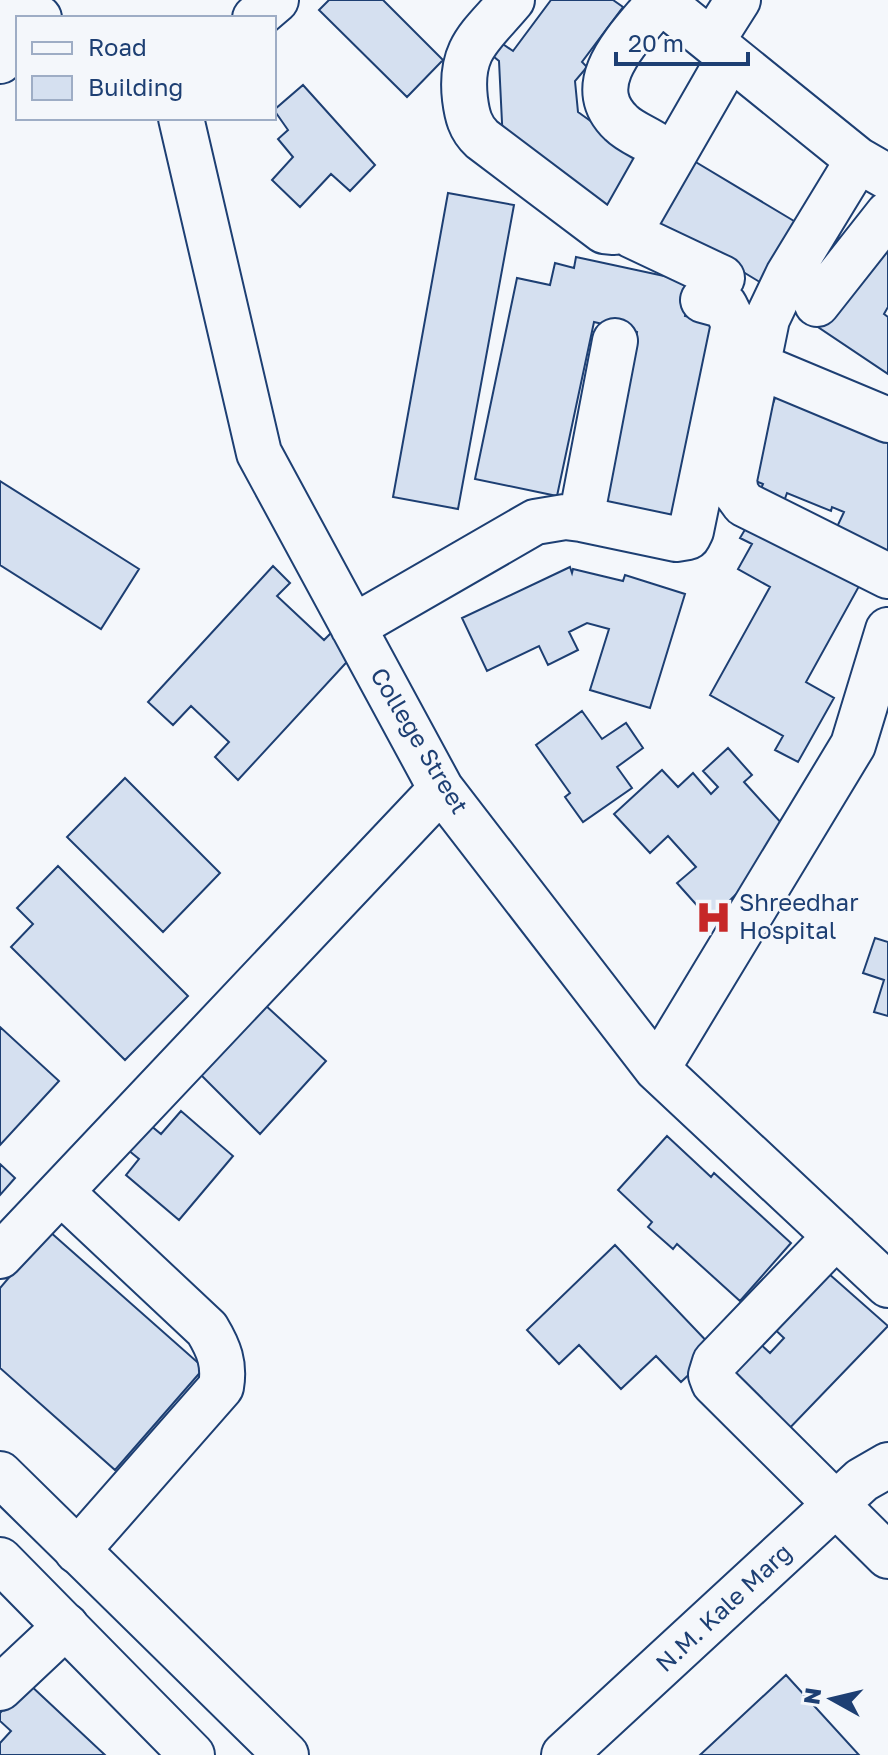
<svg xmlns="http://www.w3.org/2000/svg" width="888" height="1755" font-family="'Golos Text',sans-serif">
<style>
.building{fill:#d5e0f0;stroke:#1d3f73;stroke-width:2}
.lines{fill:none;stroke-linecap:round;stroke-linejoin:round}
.minor-casing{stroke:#1d3f73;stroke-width:48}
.major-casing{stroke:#1d3f73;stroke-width:48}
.minor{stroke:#f4f7fb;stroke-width:44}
.major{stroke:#f4f7fb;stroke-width:44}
.labels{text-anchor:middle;stroke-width:6;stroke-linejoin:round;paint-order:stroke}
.street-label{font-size:24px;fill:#1d3f73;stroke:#f4f7fb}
.poi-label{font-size:24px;fill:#1d3f73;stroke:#f4f7fb;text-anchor:start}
</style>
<rect width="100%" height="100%" fill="#f4f7fb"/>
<path class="building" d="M329 0H383L443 60 407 97 319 10Z
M551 0H613L623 7 582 62 587 67 575 81 578 112 649 163 609 219 503 143 499 61 488 52 497 40 513 51Z
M303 85 375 165 350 191 331 174 300 207 272 180 293 157 278 139 288 130 274 110Z
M679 152 799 224 763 284 715 255 635 224Z
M448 193 514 205 458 509 393 497Z
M888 235V307L884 314 888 317V374L809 321Z
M576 257 692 282 685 316 726 325 684 523 600 505 637 332 594 322 557 496 475 479 517 278 550 285 555 263 574 268Z
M777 393 888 435V553L836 529 844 512 832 507 831 511 787 493 782 507 757 498 763 484 745 477Z
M0 481 139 569 101 629 0 565Z
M753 516 863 579 806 682 834 698 798 762 775 750 783 736 710 695 770 587 738 569 752 544 740 538Z
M273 566 290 583 277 596 324 640 334 630 356 652 238 780 215 757 229 742 191 706 173 725 148 702Z
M570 567 572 573 573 569 623 581 625 575 685 594 650 708 590 690 609 629 587 623 569 632 578 650 548 665 539 646 487 671 462 618Z
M582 711 602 739 626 723 643 748 617 767 632 788 583 822 565 797 570 793 536 745Z
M728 748 752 775 744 782 794 837 710 920 677 883 696 867 668 836 650 853 614 814 662 770 678 787 693 773 711 794 718 787 703 771Z
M125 778 220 873 163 932 67 837Z
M58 866 188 996 125 1060 11 947 33 924 17 908Z
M875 938 888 942V1016L874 1012 884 980 863 973Z
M264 1004 326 1061 260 1134 200 1074Z
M0 1027 59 1081 0 1145Z
M181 1111 233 1156 179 1220 126 1175 139 1159 128 1150 150 1125 161 1134Z
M667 1136 711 1177 714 1173 791 1243 740 1301 677 1244 673 1249 648 1227 652 1222 618 1190Z
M0 1164 15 1178 0 1195Z
M49 1231 204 1368 115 1470 0 1368V1288Z
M615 1245 715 1350 681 1382 656 1356 621 1389 579 1345 559 1364 527 1330Z
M820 1266 888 1326 783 1435 725 1372 755 1339 770 1353 784 1338 768 1323Z
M786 1675 859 1755H700Z
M28 1683 105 1755H0V1743L11 1731 0 1721V1713Z"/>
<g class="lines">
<defs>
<path id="minor" d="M2 0 39 18
M512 0C482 36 459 48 465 99 467 115 470 128 482 139L604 231 614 232 621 227 660 158 659 147C647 138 631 133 621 123 578 82 634 34 660 0L858 160 888 177
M255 18 276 0
M712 41 738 0
M0 61 18 35
M181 118 259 453 441 789 657 1069 888 1285
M858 160 788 275 767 319 734 480 736 493 744 504 888 576
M722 278 631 235 630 231 730 57
M817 304 888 214
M756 365 888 420
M581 519 676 539 688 537 691 531 734 324 725 306 703 300
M353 627 535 522 565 517 581 519 615 341
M657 1069 853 745 888 630
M61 1192 207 1329C219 1349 225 1364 221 1387L77 1551
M836 1236 715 1362 711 1375 714 1383 888 1556
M0 1256 441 789
M0 1688 66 1626
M564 1755 862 1480 888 1465"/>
<path id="major" d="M0 1474 286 1755
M0 1560 192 1755"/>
</defs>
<use href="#minor" class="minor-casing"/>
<use href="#major" class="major-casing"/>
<use href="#minor" class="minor"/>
<use href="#major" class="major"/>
</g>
<defs>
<symbol id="hospital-bare" viewBox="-9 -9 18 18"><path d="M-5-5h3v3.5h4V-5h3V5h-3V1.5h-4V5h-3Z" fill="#c62828" stroke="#f4f7fb" stroke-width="2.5" paint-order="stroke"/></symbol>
</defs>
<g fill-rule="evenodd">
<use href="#hospital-bare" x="688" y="892" width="51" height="51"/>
</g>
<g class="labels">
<g class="street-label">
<text transform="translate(419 741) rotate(59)" y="8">College Street</text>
<text transform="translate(724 1608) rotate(-43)" y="8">N.M. Kale Marg</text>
</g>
<g class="poi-label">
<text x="739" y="911">Shreedhar<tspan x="739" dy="28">Hospital</tspan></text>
</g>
</g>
<rect x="16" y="16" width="260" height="104" fill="#f4f7fb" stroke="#9eadc5" stroke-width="2"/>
<rect x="32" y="42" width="40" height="12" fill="#f4f7fb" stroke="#9eadc5" stroke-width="2"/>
<text x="88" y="56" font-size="24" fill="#1d3f73">Road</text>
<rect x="32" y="76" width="40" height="24" fill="#d5e0f0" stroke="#9eadc5" stroke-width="2"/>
<text x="88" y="96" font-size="24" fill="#1d3f73">Building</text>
<g transform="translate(832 1699) rotate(278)" stroke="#f4f7fb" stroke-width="6" paint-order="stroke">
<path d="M0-6L14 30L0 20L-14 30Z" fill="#1d3f73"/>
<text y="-12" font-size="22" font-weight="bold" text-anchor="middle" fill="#1d3f73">N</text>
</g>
<path d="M616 52v12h132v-12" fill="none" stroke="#1d3f73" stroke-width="4"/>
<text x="628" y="52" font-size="24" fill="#1d3f73" stroke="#f4f7fb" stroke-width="6" paint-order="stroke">20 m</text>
</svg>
